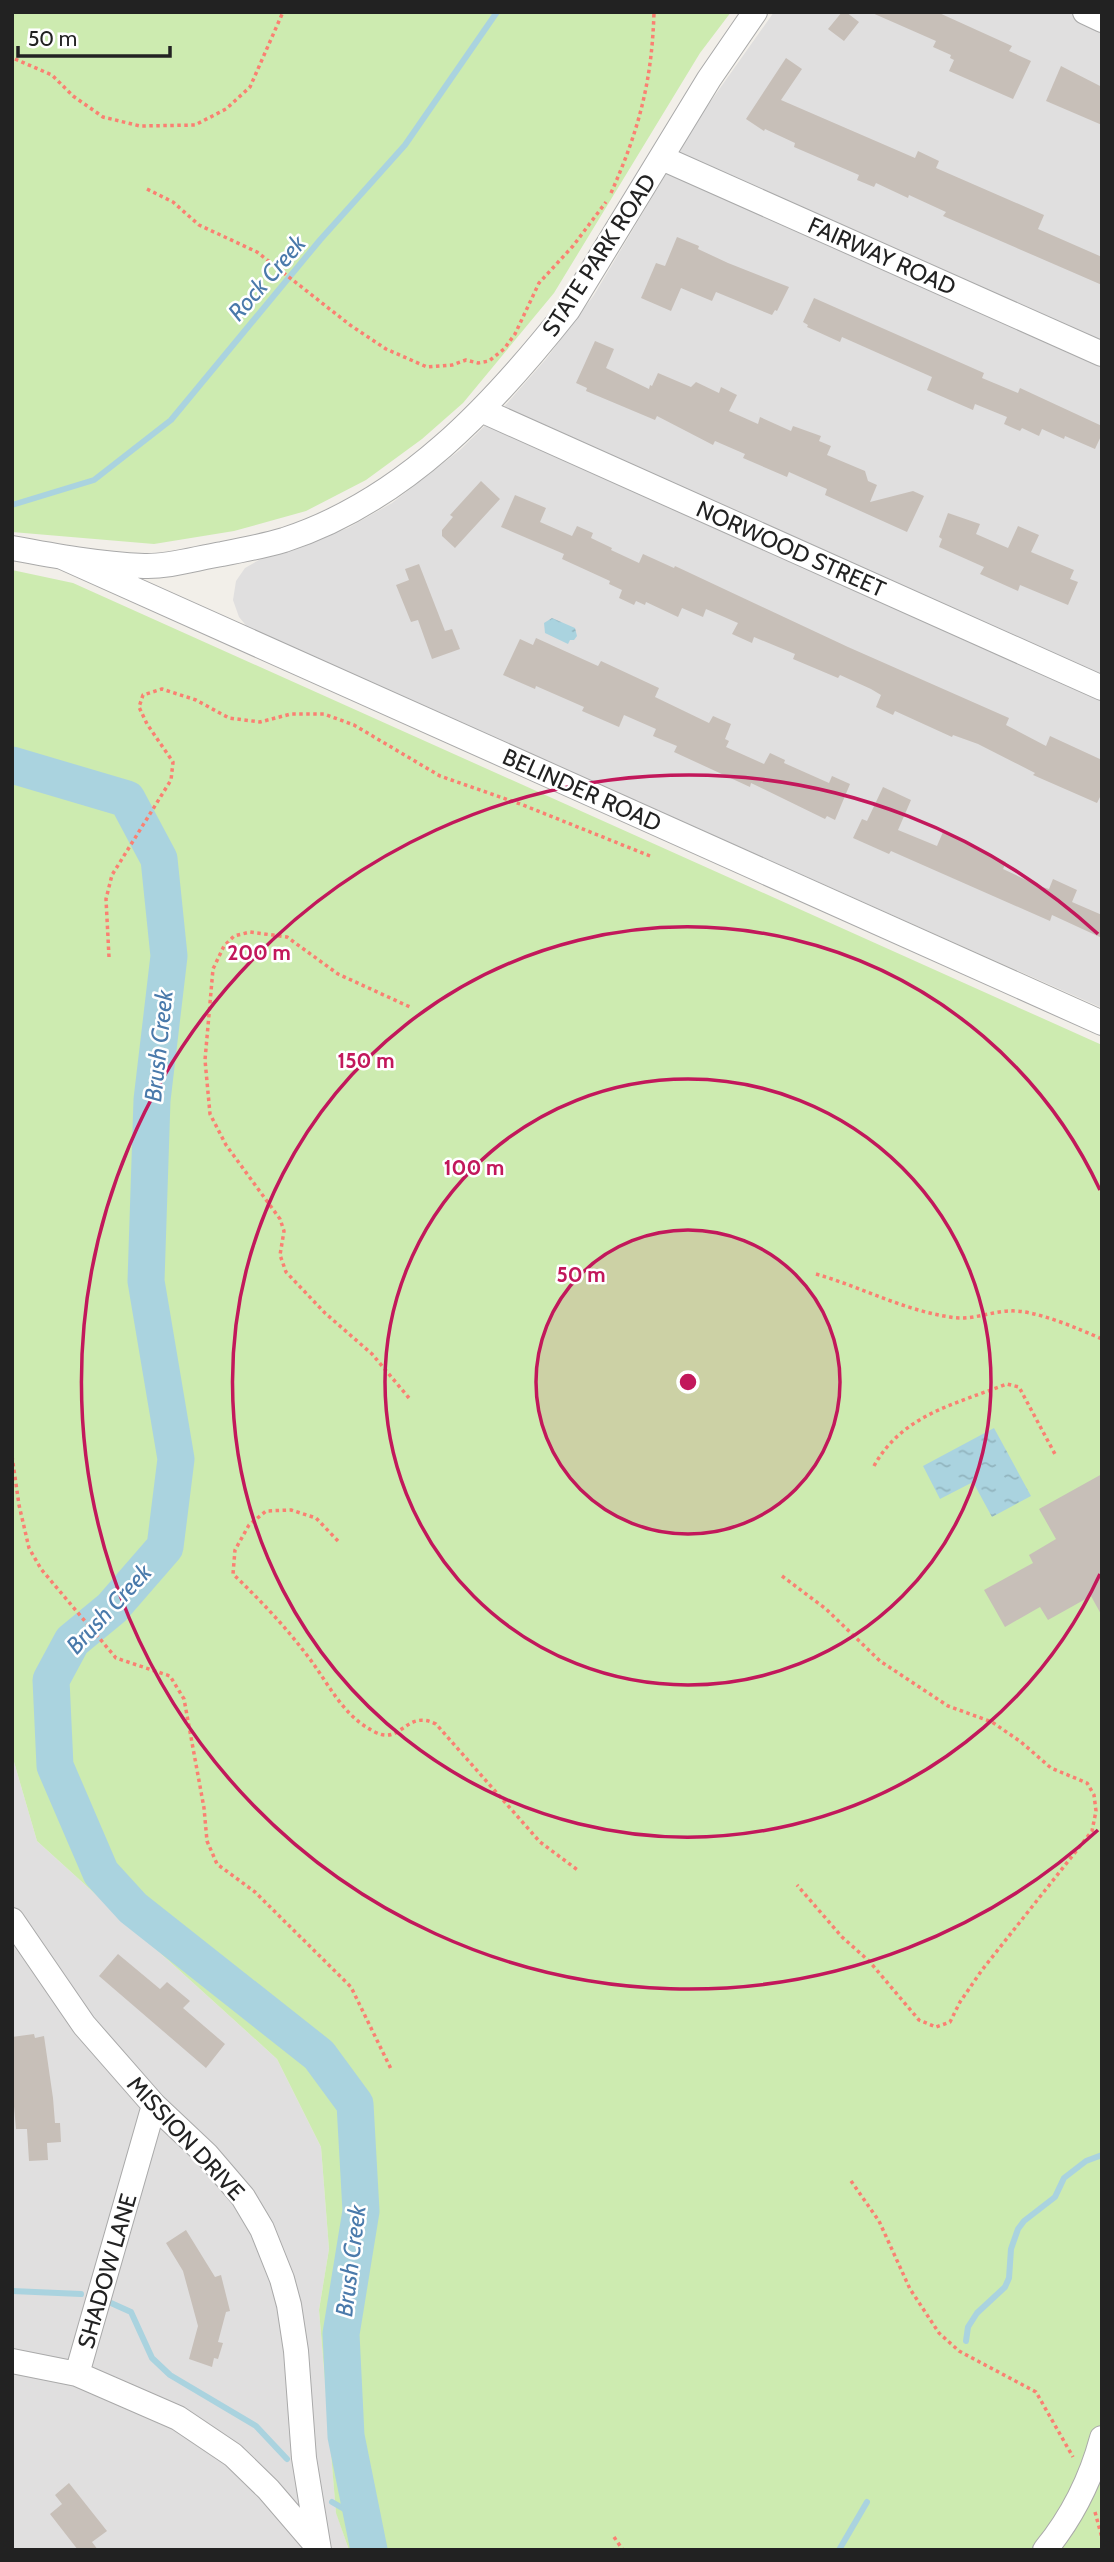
<svg xmlns="http://www.w3.org/2000/svg" width="1114" height="2562" font-family="Cabin,sans-serif">
<style>
.residential{fill:#e0dfdf}
.grass{fill:#cdebb0}
.water{fill:url(#water-ripples)}
.lines{fill:none;stroke-linecap:round;stroke-linejoin:round}
.stream{stroke:#aad3df;stroke-width:6}
.river{stroke:#aad3df;stroke-width:37}
.building{fill:#c7bfb8}
.minor-casing{stroke:#a9a9a9;stroke-width:26}
.path{stroke:#fa8072;stroke-width:3.5;stroke-dasharray:3.5 3.5;stroke-linecap:butt}
.minor{stroke:#fff;stroke-width:24}
.ring{fill:none;stroke:#c2185b;stroke-width:3.5}
.labels{text-anchor:middle;stroke-width:5;stroke-linejoin:round;paint-order:stroke}
.street-label{font-size:23px;fill:#222;stroke:#fff}
.water-label{font-size:24px;font-style:italic;fill:#4a7aab;stroke:#fff}
.centre{fill:#c2185b;stroke:#fff;stroke-width:3.5}
.ring-label{font-size:21px;text-anchor:middle;font-weight:bold;fill:#c2185b;stroke:#fff;stroke-width:5;stroke-linejoin:round;paint-order:stroke}
</style>
<defs>
<pattern id="water-ripples" width="26" height="14" patternUnits="userSpaceOnUse" patternTransform="scale(1.75)"><rect width="26" height="14" fill="#aad3df"/><path d="M2 4q2-2 4 0t4 0M15 11q2-2 4 0t4 0" fill="none" stroke="#92b5bf"/></pattern>
</defs>
<rect width="100%" height="100%" fill="#f2efe9"/>
<path class="residential" d="M774 12H1102V1008L249 629 239 617 233 600 236 581 245 568 259 560 348 528 392 503 460 450 503 408 546 359 594 295 701 115Z
M12 1755 37 1841 277 2059 321 2147 329 2249 319 2310 336 2512 349 2550H12Z"/>
<path class="grass" d="M12 12H731L700 53 554 293 463 403 422 439 366 480 306 511 234 531 154 544 12 532Z
M12 570 73 583 1102 1045V2550H349L336 2513 319 2310 329 2249 321 2147 277 2059 37 1841 12 1755Z"/>
<path class="water" d="M552 618 575 628 577 636 574 640H570L568 644 545 633 544 623Z
M994 1428 1031 1496 992 1517 973 1482 940 1499 923 1466Z"/>
<g class="lines">
<path class="stream" d="M12 505 94 480 171 420 320 240 405 145 497 12
M12 2291 81 2294
M111 2303 131 2312 152 2358 170 2375 256 2426 287 2459
M966 2341 968 2327 977 2313 1005 2287 1009 2278 1011 2249 1018 2229 1024 2221 1055 2197 1064 2178 1086 2161 1102 2155
M332 2502 363 2520
M839 2550 867 2502"/>
<path class="river" d="M12 765 127 799 159 859 169 956 152 1100 146 1281 176 1459 165 1547 112 1608 72 1641 51 1680 55 1766 101 1873 133 1908 319 2055 355 2104 361 2211 341 2334 346 2436 369 2550"/>
</g>
<path class="building" d="M842 12H846L859 22 844 41 828 29Z
M870 12H937L1012 46 1009 51 1031 61 1013 99 949 71 954 60 950 58 951 55 933 47 936 41Z
M786 58 802 69 781 100 915 158 918 151 939 161 936 168 1044 215 1038 229 1102 257V285L943 216 946 212 909 195 908 198 876 183 874 187 857 180 859 175 794 147 795 143 765 129 764 131 746 119Z
M1061 66 1102 87V125L1046 101Z
M677 237 699 246 698 249 728 263 789 287 777 311 775 310 772 315 716 292 712 301 681 288 671 311 641 298 656 263 665 266Z
M814 298 984 373 982 378 1018 393 1020 388 1102 426V434L1095 449 1065 436 1064 439 1042 429 1039 436 1022 428 1020 431 1004 424 1007 417 975 404 973 410 927 390 932 377 842 337 840 342 807 327 808 325 803 322Z
M595 341 614 349 606 368 649 389 650 385 652 386 658 373 691 387 696 382 719 393 721 387 737 395 729 411 758 424 760 417 791 431 793 426 821 436 819 441 831 446 827 455 865 471 868 481 877 485 870 502 913 491 924 496 907 532 825 495 827 489 789 472 787 477 743 458 745 454 715 441 713 445 657 416 655 420 586 391 587 388 576 383Z
M481 481 500 499 455 548 442 536V530L453 517 450 515Z
M515 495 546 508 540 522 572 536 577 526 593 533 591 538 612 548 611 550 639 563 643 554 674 568 675 566 848 647 1009 718 1006 725 1046 746 1050 736 1102 760V793L1097 803 1033 775 1035 773 978 744 953 735 952 737 895 711 893 715 876 707 881 695 871 689 840 675 838 678 793 659 795 654 754 637 752 643 732 634 738 623 706 609 703 617 682 608 678 617 646 602 645 605 636 601 634 605 619 598 622 590 609 584 610 581 562 559 564 554 501 527Z
M948 513 980 524 976 534 1008 548 1018 526 1039 535 1031 552 1074 570 1070 579 1078 582 1068 605 1020 585 1018 591 980 574 984 567 939 547 942 539 939 537Z
M419 564 445 631 452 629 460 649 432 659 418 620 411 622 396 585 409 580 405 569Z
M536 638 598 666 601 661 659 688 655 697 709 723 713 716 731 724 725 739 729 741 726 747 764 764 770 753 785 760 784 763 829 783 832 776 850 784 835 820 827 816 825 819 751 783 750 787 674 752 677 746 653 736 656 729 624 715 619 727 582 711 584 707 536 686 535 689 503 675 520 639 533 645Z
M883 787 911 800 898 830 937 846 943 832 1006 862 1003 869 1039 886 1049 889 1053 879 1077 890 1072 902 1102 915V938L1052 915 1050 921 891 851 889 854 853 838 862 819 867 821Z
M1102 1474V1616L1091 1596 1048 1620 1040 1607 1005 1627 984 1590 1033 1563 1029 1555 1056 1539 1039 1509Z
M118 1954 160 1989 167 1982 190 2001 183 2008 225 2044 206 2068 99 1976Z
M34 2034 35 2038 44 2036 53 2098 55 2123H60L61 2142 47 2143 48 2160 29 2161 27 2129H16L12 2084V2037Z
M186 2230 215 2277 221 2275 230 2311 226 2312 218 2342 223 2343 218 2359 214 2358 212 2367 189 2359 198 2326 183 2271 166 2243Z
M69 2483 107 2531 92 2542 98 2550H78L50 2514 62 2504 55 2495Z"/>
<g class="lines">
<defs>
<path id="minor" d="M1085 12 1102 20
M662 158 1102 354
M481 410 1102 688
M12 548C55 556 100 564 144 566 169 567 197 558 222 554 243 550 264 546 284 540 404 501 492 406 568 310L709 79 755 12
M62 557 1102 1023
M12 1920 84 2025 154 2105 207 2155 243 2197 262 2229 282 2279 289 2305 296 2351 304 2458 319 2550
M12 2361 77 2374 178 2418 233 2455 268 2489 317 2546
M77 2374 154 2105
M1045 2550C1072 2517 1091 2479 1102 2438"/>
</defs>
<use href="#minor" class="minor-casing"/>
<path class="path" d="M15 59 52 75 73 96 103 117 140 126 195 125 226 109 250 87 283 12
M147 189 173 202 199 225 257 252 350 325 386 349 427 367 452 365 466 360 478 363 489 361 504 349 515 334 539 283 573 246 606 202
M611 193C639 130 652 81 654 12
M109 957 106 899 112 875 171 780 173 762 147 724 139 707 143 695 162 689 196 700 229 718 260 722 291 714H324L354 725 440 776 523 805 650 856
M816 1274C861 1287 903 1310 950 1317 970 1321 989 1312 1009 1311 1034 1309 1079 1329 1102 1339
M409 1398 372 1354 325 1313 286 1272 280 1255 284 1231 280 1219 226 1145 210 1114 205 1060 213 969 224 946 234 936 250 932 287 937 338 974 410 1007
M12 1456 19 1505 29 1548 41 1569 116 1658 170 1676 184 1699 204 1808 207 1841 217 1864 255 1892 351 1987 392 2071
M874 1466C902 1415 955 1404 1007 1384L1019 1387 1056 1456
M338 1541 316 1518 291 1510 266 1511 249 1525 235 1550 233 1574C259 1599 284 1625 306 1654 329 1683 342 1717 377 1733 402 1744 406 1709 436 1724L540 1842 579 1871
M782 1576 826 1609 880 1661 948 1706 992 1722 1021 1742 1051 1768 1087 1783 1094 1795 1096 1811 1092 1831 982 1970 960 2002 950 2022 936 2027 919 2020 869 1961 842 1937 797 1885
M851 2181 879 2221 910 2289 939 2333 959 2351 1036 2392 1073 2457
M1095 2512 1102 2538
M614 2537 623 2550"/>
<use href="#minor" class="minor"/>
</g>
<circle cx="688" cy="1382" r="152" fill="#c2185b" fill-opacity=".12"/>
<g class="ring">
<circle cx="688" cy="1382" r="152"/>
<circle cx="688" cy="1382" r="303"/>
<path d="M1100 1574A455 455 0 1 1 1100 1190"/>
<path d="M1098 1830A607 607 0 1 1 1098 934"/>
</g>
<g class="labels">
<g class="street-label">
<text transform="translate(599 255) rotate(-57)" y="8">STATE PARK ROAD</text>
<text transform="translate(882 256) rotate(24)" y="8">FAIRWAY ROAD</text>
<text transform="translate(791 549) rotate(24)" y="8">NORWOOD STREET</text>
<text transform="translate(582 790) rotate(24)" y="8">BELINDER ROAD</text>
<text transform="translate(186 2138) rotate(47)" y="8">MISSION DRIVE</text>
<text transform="translate(107 2271) rotate(-74)" y="8">SHADOW LANE</text>
</g>
<g class="water-label">
<text transform="translate(267 278) rotate(-49)" y="8">Rock Creek</text>
<text transform="translate(159 1046) rotate(-84)" y="8">Brush Creek</text>
<text transform="translate(109 1609) rotate(-47)" y="8">Brush Creek</text>
<text transform="translate(351 2261) rotate(-83)" y="8">Brush Creek</text>
</g>
</g>
<circle cx="688" cy="1382" r="10" class="centre"/>
<g class="ring-label">
<text x="259" y="960">200 m</text>
<text x="366" y="1068">150 m</text>
<text x="474" y="1175">100 m</text>
<text x="581" y="1282">50 m</text>
</g>
<rect width="1114" height="2562" fill="none" stroke="#222222" stroke-width="28"/>
<path d="M18 46v10h152v-10" fill="none" stroke="#222222" stroke-width="3.5"/>
<text x="28" y="46" font-size="21" fill="#222222" stroke="#ffffff" stroke-width="5" paint-order="stroke">50 m</text>
</svg>
